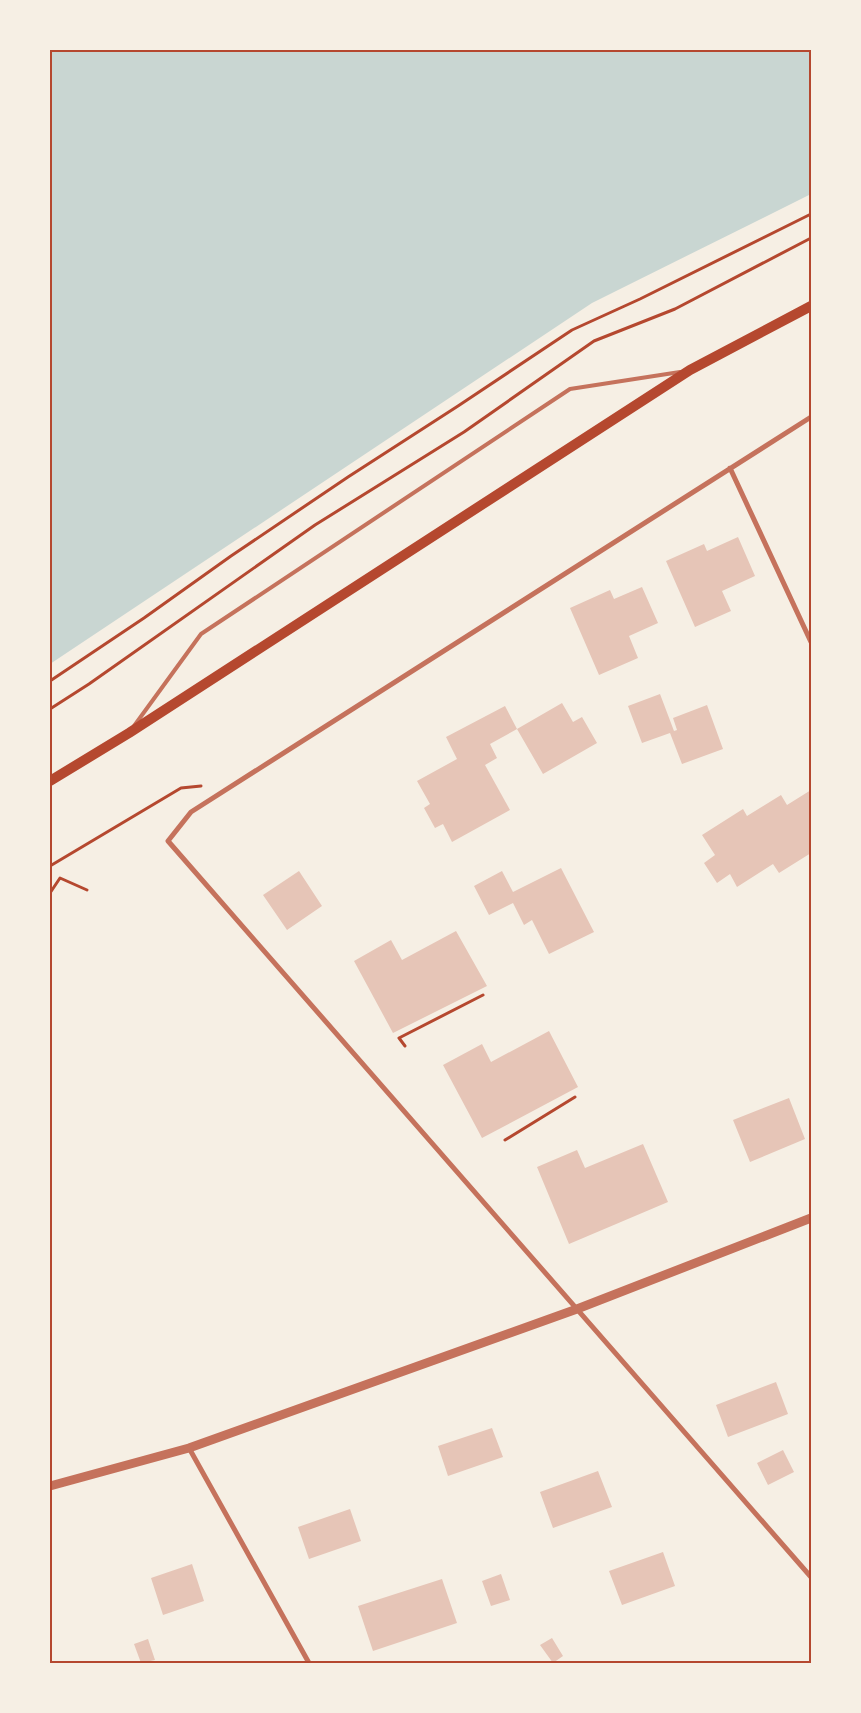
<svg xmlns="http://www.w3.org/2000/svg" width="861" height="1713" font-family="Cabin,sans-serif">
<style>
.water{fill:#c9d6d2}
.building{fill:#e6c5b7}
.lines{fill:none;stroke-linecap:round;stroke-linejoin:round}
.path{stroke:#b5482f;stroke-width:3}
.service{stroke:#c5725c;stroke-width:4}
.minor{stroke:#c5725c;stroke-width:5}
.tertiary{stroke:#c5725c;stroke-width:9}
.secondary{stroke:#b5482f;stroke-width:10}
.neatline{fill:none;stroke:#b5482f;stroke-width:2}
</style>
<rect width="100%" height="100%" fill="#f6efe4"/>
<path class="water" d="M50 50H811V194L592 303 50 664Z"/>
<path class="building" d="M738 537 755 576 722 591 731 611 695 627 666 561 704 544 707 551Z
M642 587 658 623 629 636 638 658 599 675 570 608 610 590 614 599Z
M660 694 674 731 677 730 673 718 707 705 723 749 682 764 670 733 642 743 628 706Z
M562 703 573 722 582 717 597 743 543 774 517 729 490 744 497 758 485 765 510 810 452 842 443 824 435 828 424 808 430 804 417 781 457 759 446 737 505 706 517 729Z
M811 790V853L779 873 773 864 737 887 730 874 717 883 704 863 715 855 702 835 743 809 747 816 781 795 787 805Z
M561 868 594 932 549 954 532 920 524 925 513 903 489 915 474 886 502 871 513 892Z
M299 871 322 906 287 930 263 895Z
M456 931 487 986 393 1033 354 961 391 940 402 960Z
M549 1031 578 1087 482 1138 443 1065 482 1044 491 1062Z
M789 1098 805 1139 750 1162 733 1120Z
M643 1144 668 1202 569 1244 537 1167 577 1150 585 1168Z
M776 1382 788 1414 728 1437 716 1405Z
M492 1428 503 1457 448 1476 438 1446Z
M783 1450 794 1472 768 1485 757 1463Z
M598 1471 612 1507 553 1528 540 1492Z
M350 1509 361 1541 309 1559 298 1527Z
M663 1552 675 1586 622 1605 609 1571Z
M192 1564 204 1601 163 1615 151 1578Z
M501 1574 510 1600 491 1606 482 1581Z
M442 1579 457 1623 373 1651 358 1606Z
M552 1638 563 1656 553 1663 540 1645Z
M148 1639 155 1660 141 1663 134 1644Z"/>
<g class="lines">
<path class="path" d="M50 681 144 618 231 556 348 477 458 406 572 330 640 299 811 214
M50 709 89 684 315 525 464 432 594 341 675 309 811 238
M50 866 181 788 201 786
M50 893 60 878 87 890
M405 1046 399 1038 483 995
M505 1140 575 1097"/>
<path class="service" d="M134 726 201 634 570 389 680 372"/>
<path class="minor" d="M811 417 191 812 168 841 811 1577
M730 468 811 642
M189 1448 309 1663"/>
<path class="tertiary" d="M50 1486 189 1448 577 1309 811 1218"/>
<path class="secondary" d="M50 781 129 733 690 370 811 306"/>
</g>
<rect width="861" height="1713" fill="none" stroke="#f6efe4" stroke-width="102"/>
<rect x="51" y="51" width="759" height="1611" class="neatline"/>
</svg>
